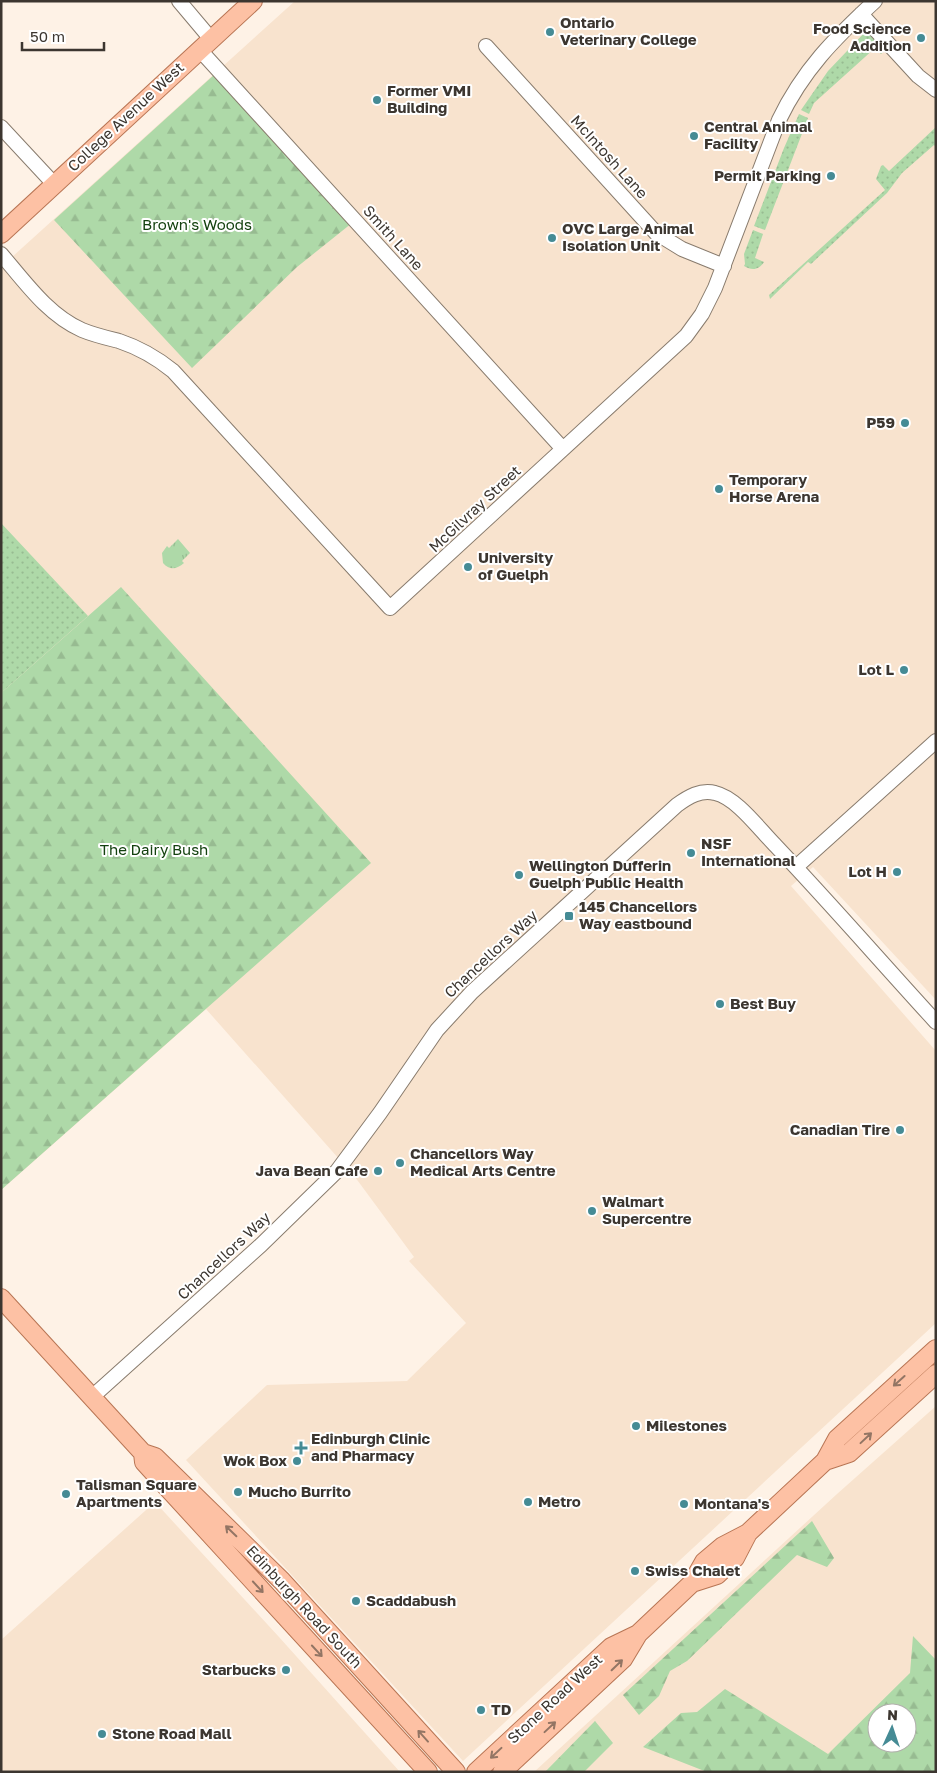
<svg xmlns="http://www.w3.org/2000/svg" width="937" height="1773" font-family="'Golos Text',sans-serif">
<style>
.built{fill:#f8e3ce;fill-rule:evenodd}
.grass{fill:url(#grass-dots)}
.forest{fill:url(#forest-firs);fill-rule:evenodd}
.park{fill:url(#park-tufts)}
.lines{fill:none;stroke-linecap:round;stroke-linejoin:round}
.minor-casing{stroke:#887b6d;stroke-width:16}
.major-casing{stroke:#b87554;stroke-width:20}
.minor{stroke:#fff;stroke-width:14}
.major{stroke:#fdc1a4;stroke-width:18}
.oneway{stroke:#937564}
.poi-dot{fill:#458b95;stroke:#fff;stroke-width:2}
.labels{text-anchor:middle;stroke-width:4;stroke-linejoin:round;paint-order:stroke}
.poi-label{font-size:15px;font-weight:bold;fill:#3c3630;stroke:#fff;text-anchor:start}
.street-label{font-size:15px;fill:#3c3630;stroke:#fff}
.park-label{font-size:15px;fill:#13410f;stroke:#fff}
</style>
<defs>
<pattern id="grass-dots" width="8" height="8" patternUnits="userSpaceOnUse" patternTransform="scale(1.25)"><rect width="8" height="8" fill="#aed9a8"/><path d="M2 2h.1M6 6h.1" fill="none" stroke="#97bb91" stroke-width="1.8" stroke-linecap="round"/></pattern>
<pattern id="forest-firs" width="22" height="20" patternUnits="userSpaceOnUse" patternTransform="scale(1.25)"><rect width="22" height="20" fill="#aed9a8"/><path d="M5 1l3.5 6h-7zM16 11l3.5 6h-7z" fill="#97bb91"/></pattern>
<pattern id="park-tufts" width="24" height="20" patternUnits="userSpaceOnUse" patternTransform="scale(1.25)"><rect width="24" height="20" fill="#aed9a8"/><path d="M3 7l-1-3M5 7V3M7 7l1-3M15 17l-1-3M17 17v-4M19 17l1-3" fill="none" stroke="#97bb91"/></pattern>
</defs>
<rect width="100%" height="100%" fill="#fef2e6"/>
<path class="built" d="M295 1H936V1000L813 867 791 886 936 1051V1323L463 1761 186 1460 267 1385 407 1381 466 1323 409 1261 414 1257 355 1177 206 1009 1 1190V267Z
M936 1406V1772H534L837 1494ZM877 1713H907V1743H877Z
M155 1502 279 1637 400 1772H1V1640Z"/>
<path class="grass" d="M866 31 870 33 885 50 881 54 875 48 814 103 809 114 801 110 828 71Z
M799 114 808 118 765 230 754 226 784 148Z
M936 127V147L934 145 902 173 887 193 811 264 808 262 770 299 769 295 885 190 876 179 881 166 883 165 889 171Z
M753 230 763 234 755 258 764 262C759 270 752 271 744 266L745 264 744 254Z
M1 523 88 616 1 693Z"/>
<path class="forest" d="M215 74 352 223 297 267 192 368 54 220Z
M121 587 371 863 1 1190V693Z
M812 1521 834 1558 827 1567 797 1555 687 1661 670 1671 659 1696 639 1715 623 1695Z
M913 1636 936 1660V1772H707L643 1747 681 1713 697 1712 725 1689 828 1754 910 1673ZM877 1713H907V1743H877Z
M595 1721 613 1743 584 1772H545Z"/>
<path class="park" d="M178 539 190 553 182 561 184 563C177 569 170 571 163 563L162 553 167 546 169 548Z"/>
<g class="lines">
<defs>
<path id="minor" d="M179 1 211 39
M861 14 918 76 936 90
M486 46 656 233 682 249 724 266
M199 49 563 449
M1 127 54 184
M1 254C25 282 48 315 82 330 94 335 107 338 119 341 140 348 157 358 173 371L390 608 686 336 702 314 715 288 779 120C803 70 834 39 875 1
M796 867 936 741
M92 1397 261 1245 337 1171 380 1113 437 1030 472 992 677 805C688 797 701 789 715 793 737 798 759 829 775 845 830 903 882 963 936 1022"/>
<path id="major" d="M1 234 253 1
M1 1298 143 1453 144 1462 154 1473 428 1772
M143 1453 155 1457 282 1581 456 1772
M825 1461 849 1453 936 1374
M692 1583 717 1575 735 1558 748 1533
M476 1772 611 1647 638 1634
M502 1772 623 1659 638 1634 692 1583 704 1562 723 1546 748 1533 825 1461 837 1439 936 1349"/>
</defs>
<use href="#minor" class="minor-casing"/>
<use href="#major" class="major-casing"/>
<use href="#minor" class="minor"/>
<use href="#major" class="major"/>
</g>
<defs><path id="oneway-shaft" d="M-6 0H5M1.5-3L5.5 0L1.5 3" fill="none" stroke-width="1.6" stroke-linecap="round" stroke-linejoin="round" transform="scale(1.25)"/></defs>
<g class="oneway">
<use href="#oneway-shaft" transform="translate(899 1381) rotate(138)"/>
<use href="#oneway-shaft" transform="translate(866 1438) rotate(-43)"/>
<use href="#oneway-shaft" transform="translate(231 1531) rotate(-136)"/>
<use href="#oneway-shaft" transform="translate(258 1587) rotate(47)"/>
<use href="#oneway-shaft" transform="translate(317 1651) rotate(47)"/>
<use href="#oneway-shaft" transform="translate(617 1665) rotate(-44)"/>
<use href="#oneway-shaft" transform="translate(550 1727) rotate(-43)"/>
<use href="#oneway-shaft" transform="translate(423 1736) rotate(-132)"/>
<use href="#oneway-shaft" transform="translate(496 1753) rotate(137)"/>
</g>
<g class="poi-dot">
<circle cx="550" cy="32" r="5"/>
<circle cx="921" cy="38" r="5"/>
<circle cx="377" cy="100" r="5"/>
<circle cx="694" cy="136" r="5"/>
<circle cx="831" cy="176" r="5"/>
<circle cx="552" cy="238" r="5"/>
<circle cx="905" cy="423" r="5"/>
<circle cx="719" cy="489" r="5"/>
<circle cx="468" cy="567" r="5"/>
<circle cx="904" cy="670" r="5"/>
<circle cx="691" cy="853" r="5"/>
<circle cx="897" cy="872" r="5"/>
<circle cx="519" cy="875" r="5"/>
<rect x="564" y="911" width="10" height="10" rx="2.5"/>
<circle cx="720" cy="1004" r="5"/>
<circle cx="900" cy="1130" r="5"/>
<circle cx="400" cy="1163" r="5"/>
<circle cx="378" cy="1171" r="5"/>
<circle cx="592" cy="1211" r="5"/>
<circle cx="636" cy="1426" r="5"/>
<path d="M298.5 1440.5h5v5h5v5h-5v5h-5v-5h-5v-5h5z"/>
<circle cx="297" cy="1461" r="5"/>
<circle cx="238" cy="1492" r="5"/>
<circle cx="66" cy="1494" r="5"/>
<circle cx="528" cy="1502" r="5"/>
<circle cx="684" cy="1504" r="5"/>
<circle cx="635" cy="1571" r="5"/>
<circle cx="356" cy="1601" r="5"/>
<circle cx="286" cy="1670" r="5"/>
<circle cx="481" cy="1710" r="5"/>
<circle cx="102" cy="1734" r="5"/>
</g>
<g class="labels">
<g class="poi-label">
<text x="560" y="28">Ontario<tspan x="560" dy="17">Veterinary College</tspan></text>
<text x="911" y="34" text-anchor="end">Food Science<tspan x="911" dy="17">Addition</tspan></text>
<text x="387" y="96">Former VMI<tspan x="387" dy="17">Building</tspan></text>
<text x="704" y="132">Central Animal<tspan x="704" dy="17">Facility</tspan></text>
<text x="821" y="181" text-anchor="end">Permit Parking</text>
<text x="562" y="234">OVC Large Animal<tspan x="562" dy="17">Isolation Unit</tspan></text>
<text x="895" y="428" text-anchor="end">P59</text>
<text x="729" y="485">Temporary<tspan x="729" dy="17">Horse Arena</tspan></text>
<text x="478" y="563">University<tspan x="478" dy="17">of Guelph</tspan></text>
<text x="894" y="675" text-anchor="end">Lot L</text>
<text x="701" y="849">NSF<tspan x="701" dy="17">International</tspan></text>
<text x="529" y="871">Wellington Dufferin<tspan x="529" dy="17">Guelph Public Health</tspan></text>
<text x="887" y="877" text-anchor="end">Lot H</text>
<text x="579" y="912">145 Chancellors<tspan x="579" dy="17">Way eastbound</tspan></text>
<text x="730" y="1009">Best Buy</text>
<text x="890" y="1135" text-anchor="end">Canadian Tire</text>
<text x="410" y="1159">Chancellors Way<tspan x="410" dy="17">Medical Arts Centre</tspan></text>
<text x="368" y="1176" text-anchor="end">Java Bean Cafe</text>
<text x="602" y="1207">Walmart<tspan x="602" dy="17">Supercentre</tspan></text>
<text x="646" y="1431">Milestones</text>
<text x="311" y="1444">Edinburgh Clinic<tspan x="311" dy="17">and Pharmacy</tspan></text>
<text x="287" y="1466" text-anchor="end">Wok Box</text>
<text x="76" y="1490">Talisman Square<tspan x="76" dy="17">Apartments</tspan></text>
<text x="248" y="1497">Mucho Burrito</text>
<text x="538" y="1507">Metro</text>
<text x="694" y="1509">Montana's</text>
<text x="645" y="1576">Swiss Chalet</text>
<text x="366" y="1606">Scaddabush</text>
<text x="276" y="1675" text-anchor="end">Starbucks</text>
<text x="491" y="1715">TD</text>
<text x="112" y="1739">Stone Road Mall</text>
</g>
<g class="street-label">
<text transform="translate(126 117) rotate(-43)" y="5">College Avenue West</text>
<text transform="translate(609 157) rotate(48)" y="5">McIntosh Lane</text>
<text transform="translate(393 238) rotate(48)" y="5">Smith Lane</text>
<text transform="translate(475 509) rotate(-43)" y="5">McGilvray Street</text>
<text transform="translate(491 954) rotate(-43)" y="5">Chancellors Way</text>
<text transform="translate(224 1256) rotate(-43)" y="5">Chancellors Way</text>
<text transform="translate(304 1607) rotate(47)" y="5">Edinburgh Road South</text>
<text transform="translate(555 1699) rotate(-43)" y="5">Stone Road West</text>
</g>
<g class="park-label">
<text x="197" y="230">Brown's Woods</text>
<text x="154" y="855">The Dairy Bush</text>
</g>
</g>
<rect width="937" height="1773" fill="none" stroke="#3c3630" stroke-width="5"/>
<g transform="translate(892 1728) rotate(3)"><circle r="24" fill="#ffffff" stroke="#b1afac"/>
<path d="M0-4L9 19L0 12L-9 19Z" fill="#458b95"/>
<text y="-8" font-size="14" font-weight="bold" text-anchor="middle" fill="#3c3630">N</text>
</g>
<path d="M22 42v8h82v-8" fill="none" stroke="#3c3630" stroke-width="2.5"/>
<text x="30" y="42" font-size="15" fill="#3c3630" stroke="#ffffff" stroke-width="4" paint-order="stroke">50 m</text>
</svg>
